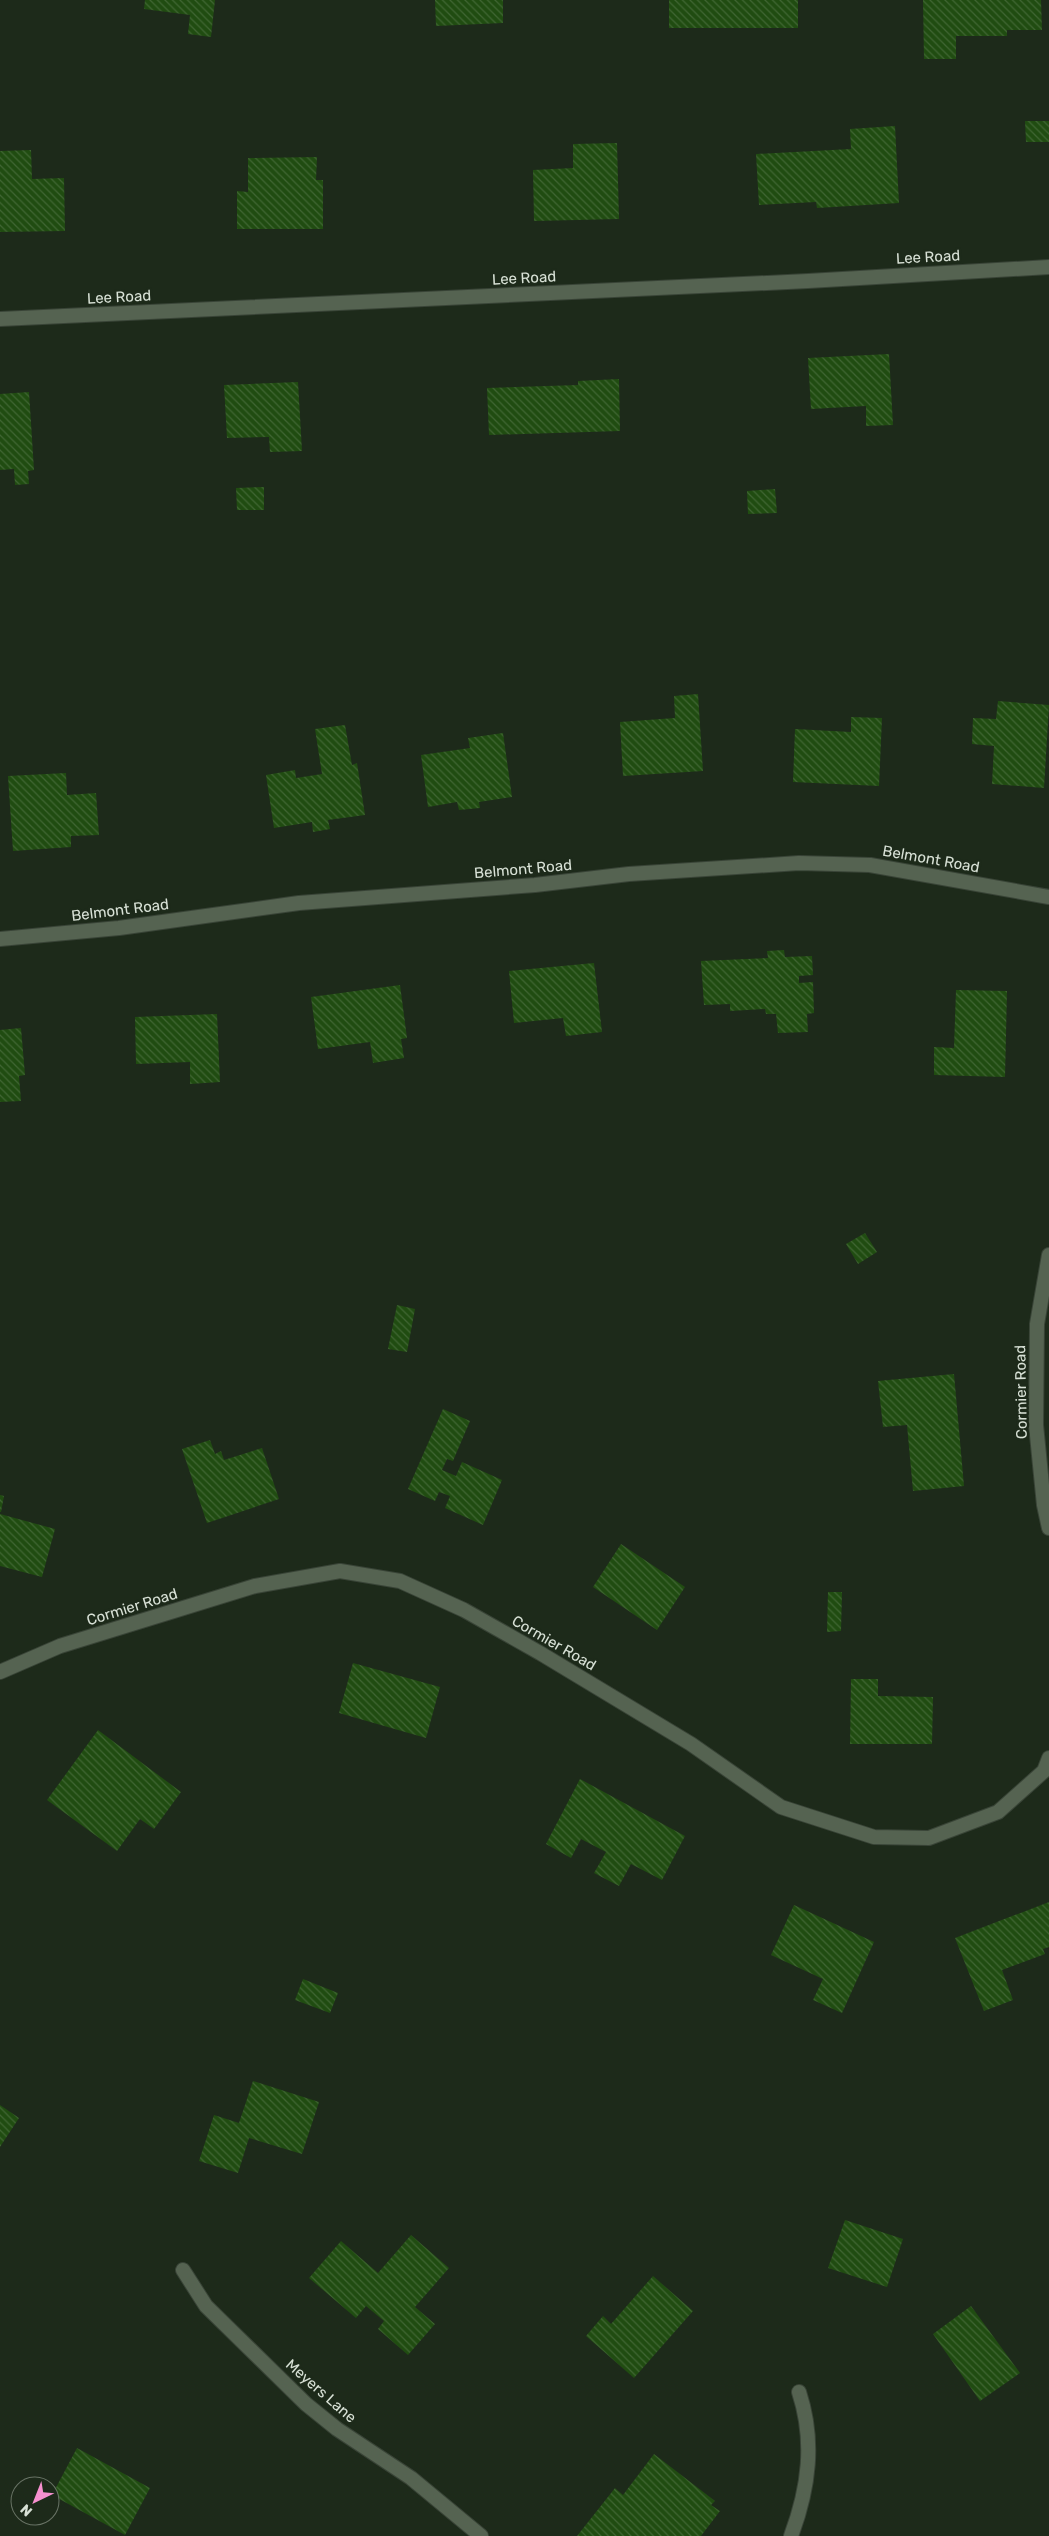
<svg xmlns="http://www.w3.org/2000/svg" width="1049" height="2536" font-family="Rubik,sans-serif">
<style>
.building{fill:url(#building-back-hatch)}
.lines{fill:none;stroke-linecap:round;stroke-linejoin:round}
.minor-casing{stroke:#394437;stroke-width:16}
.minor{stroke:#556351;stroke-width:14}
.labels{text-anchor:middle;stroke-width:5;stroke-linejoin:round;paint-order:stroke}
.street-label{font-size:15px;fill:#d8e1d6;stroke:#1d2a1a}
</style>
<defs>
<pattern id="building-back-hatch" width="6" height="6" patternUnits="userSpaceOnUse" patternTransform="scale(1.25)"><rect width="6" height="6" fill="#204c11"/><path d="M-1 5l2 2M0 0l6 6M5-1l2 2" fill="none" stroke="#406633"/></pattern>
</defs>
<rect width="100%" height="100%" fill="#1d2a1a"/>
<path class="building" d="M145 0H215L211 37 188 34 190 15 144 9Z
M435 0H503V23L436 26Z
M669 0H798V28H669Z
M923 0H1041L1042 30H1007V36H956V59H924Z
M1025 121H1049V142H1026Z
M895 126 899 203 817 208 816 202 759 205 756 154 851 149 850 129Z
M617 143 619 219 534 221 533 170 573 168V144Z
M31 150 32 179 64 178 65 231 0 232V151Z
M317 157 316 180H323V229H237V191L248 192V158Z
M889 354 893 425 866 426V406L811 409 808 358Z
M619 379 620 431 489 435 487 388 578 385V381Z
M298 382 302 451 270 452 269 437 227 438 224 385Z
M29 392 34 470 28 471 29 484 15 485 14 469 0 470V394Z
M264 487V510H237L236 488Z
M775 489 777 513 748 514 747 491Z
M698 694 703 771 623 776 620 722 675 718 674 696Z
M998 701 1049 705 1044 788 992 784 994 746 972 744 973 718 996 719Z
M851 717 882 718 879 786 793 782 795 729 851 732Z
M345 725 352 765 357 763 365 815 328 820 330 829 313 832 312 822 274 828 266 775 295 770 296 778 322 774 315 729Z
M503 733 512 797 479 802 480 808 459 810 457 802 428 807 421 755 470 748 468 738Z
M66 773 67 795 96 793 99 835 71 836V847L13 851 8 776Z
M784 950 785 957 812 956 813 975 799 976V983L813 982 814 1013 807 1014 808 1032 778 1033 776 1014H766L765 1009 730 1011V1004L704 1005 701 961 768 958 767 951Z
M594 963 602 1032 566 1036 563 1018 514 1023 509 971Z
M400 985 407 1038 401 1039 404 1058 373 1063 370 1042 318 1049 311 997Z
M956 990 1007 991 1005 1077 934 1075V1047L954 1048Z
M217 1014 220 1082 190 1084V1062L136 1064 135 1017Z
M21 1028 25 1075 19 1076 21 1101 0 1102V1030Z
M865 1233 877 1252 858 1264 846 1244Z
M397 1305 415 1309 407 1352 388 1349Z
M954 1374 964 1486 913 1491 907 1425 883 1427 878 1381Z
M443 1409 470 1421 453 1461 447 1459 442 1470 456 1476 462 1462 502 1480 483 1525 445 1508 450 1496 439 1492 435 1501 408 1489Z
M210 1440 215 1454 221 1451 224 1460 262 1448 279 1499 207 1523 182 1449Z
M0 1495 4 1496 1 1512H0Z
M0 1514 55 1529 42 1577 0 1566Z
M621 1544 685 1587 657 1630 593 1587Z
M828 1592H842L841 1631 827 1632Z
M353 1663 440 1687 426 1738 339 1713Z
M851 1679H878V1696L933 1697 932 1744H850Z
M98 1730 181 1792 154 1829 140 1819 117 1851 47 1800Z
M580 1779 685 1836 662 1880 631 1864 619 1886 594 1873 606 1852 581 1839 571 1858 546 1844Z
M1049 1902V1947L1043 1949 1045 1954 1002 1970 1013 2000 984 2011 955 1938Z
M794 1905 874 1942 842 2013 813 2000 823 1979 771 1955Z
M303 1979 338 1993 330 2013 295 2000Z
M253 2081 319 2102 302 2154 249 2138 238 2173 199 2161 214 2115 239 2123Z
M0 2105 19 2118 0 2147Z
M845 2220 903 2239 887 2287 828 2268Z
M411 2235 449 2268 415 2307 435 2324 408 2355 378 2329 384 2321 366 2306 356 2318 309 2278 341 2241 378 2273Z
M653 2276 693 2311 634 2378 586 2336 603 2316 611 2324Z
M971 2306 1020 2373 980 2401 933 2334Z
M77 2448 150 2488 125 2535 52 2495Z
M654 2454 715 2501 711 2505 720 2511 701 2536H577L615 2488 623 2495Z"/>
<g class="lines">
<defs>
<path id="minor" d="M0 319 808 281 1049 267
M0 939 119 928 299 903 535 885 629 874 799 863 870 865 1049 897
M1049 1255 1037 1324 1036 1425 1044 1505 1049 1528
M0 1672 60 1646 255 1586 340 1571 400 1581 464 1610 540 1653 691 1744 781 1807 874 1837 929 1838 998 1812 1044 1771 1049 1758
M183 2270 206 2306 306 2404 337 2429 411 2478 481 2536
M791 2536C809 2488 815 2441 799 2392"/>
</defs>
<use href="#minor" class="minor-casing"/>
<use href="#minor" class="minor"/>
</g>
<g class="labels">
<g class="street-label">
<text transform="translate(928 257) rotate(-3)" y="5">Lee Road</text>
<text transform="translate(524 278) rotate(-3)" y="5">Lee Road</text>
<text transform="translate(119 297) rotate(-3)" y="5">Lee Road</text>
<text transform="translate(931 859) rotate(10)" y="5">Belmont Road</text>
<text transform="translate(523 869) rotate(-5)" y="5">Belmont Road</text>
<text transform="translate(120 910) rotate(-7)" y="5">Belmont Road</text>
<text transform="translate(1021 1392) rotate(-91)" y="5">Cormier Road</text>
<text transform="translate(132 1607) rotate(-17)" y="5">Cormier Road</text>
<text transform="translate(554 1643) rotate(30)" y="5">Cormier Road</text>
<text transform="translate(321 2391) rotate(41)" y="5">Meyers Lane</text>
</g>
</g>
<g transform="translate(35 2501) rotate(223)"><circle r="24" fill="#1d2a1a" stroke="#687365"/>
<path d="M0-4L9 19L0 12L-9 19Z" fill="#f690cf"/>
<text y="-8" font-size="14" font-weight="bold" text-anchor="middle" fill="#d8e1d6">N</text>
</g>
</svg>
